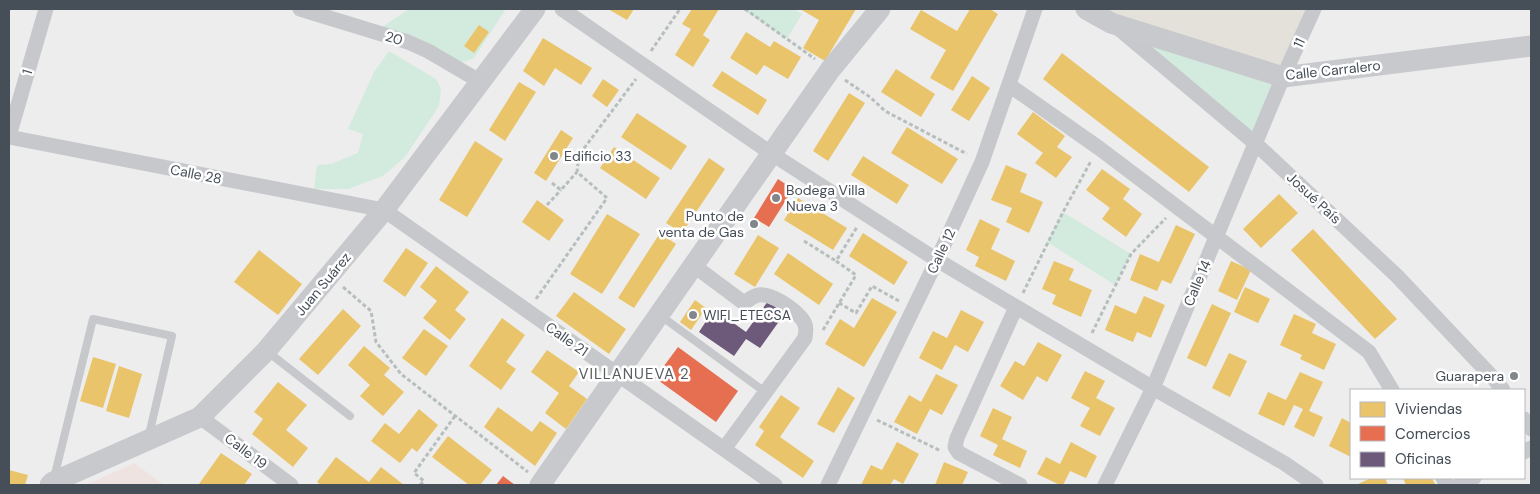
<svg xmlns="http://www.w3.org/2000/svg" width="1540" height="494" font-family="'DM Sans',sans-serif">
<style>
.commercial{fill:#e3e1da}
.medical{fill:#efe3e1}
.green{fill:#d3ebde}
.homes{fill:#e9c46a}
.shops{fill:#e76f51}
.offices{fill:#6d597a}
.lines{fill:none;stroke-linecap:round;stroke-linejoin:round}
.path{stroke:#b6bfbd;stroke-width:3;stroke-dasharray:4 2.5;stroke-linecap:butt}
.lane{stroke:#c7c8cb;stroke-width:8}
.street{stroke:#c7c8cb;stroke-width:15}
.secondary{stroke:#c8c9cc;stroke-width:21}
.poi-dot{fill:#80868c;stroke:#fff;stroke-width:2}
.labels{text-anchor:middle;stroke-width:5;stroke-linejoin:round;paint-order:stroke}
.street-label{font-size:14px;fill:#464e57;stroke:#fff}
.poi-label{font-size:14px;fill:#464e57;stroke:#fff;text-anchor:start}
.neighbourhood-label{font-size:15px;letter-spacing:1px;fill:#595c60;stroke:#fff}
</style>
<rect width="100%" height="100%" fill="#ededed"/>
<path class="commercial" d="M1086 9H1314L1283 77Z"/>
<path class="medical" d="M134 463 164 485H86Z"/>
<path class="green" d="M409 9H506L474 58 464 62H457L382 27Z
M744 9H794L802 14 787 39 743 10Z
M1111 23 1283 77 1256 144Z
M389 51 436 79 441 89 439 106 405 157 383 176 348 189H314L317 165 331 164 358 153 363 134 348 129 374 72Z
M1063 212 1131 254 1115 285 1047 242Z"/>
<path class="homes" d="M608 9H634L627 20Z
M692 9H719L703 35 710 40 693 67 675 55 691 29 682 24Z
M800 9H856L825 61 803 48 819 20Z
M970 9H990L998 14 953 91 930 78 946 50 910 29 921 10 957 31Z
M479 25 489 32 474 53 464 46Z
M746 32 770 47 774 41 801 57 788 79 764 65 757 75 730 58Z
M543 38 592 68 581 85 555 68 544 86 523 71Z
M1062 53 1209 167 1189 192 1043 79Z
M896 69 935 94 921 117 881 92Z
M722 71 767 100 758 115 712 86Z
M972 76 990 88 969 121 951 110Z
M603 79 619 90 607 107 592 96Z
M519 82 536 92 505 141 489 130Z
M849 93 865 103 828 161 813 151Z
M1033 112 1065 136 1057 147 1072 157 1056 178 1035 163 1043 153 1017 134Z
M637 113 687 146 671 170 621 137Z
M907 127 958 159 942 184 891 153Z
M561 130 573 138 546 181 534 173Z
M475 141 503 159 467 217 439 200Z
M614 147 660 178 646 199 600 168Z
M863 156 909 185 897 204 851 175Z
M709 158 725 169 682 233 666 223Z
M1006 165 1027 174 1020 192 1043 202 1029 233 1006 222 1012 208 991 200Z
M1102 169 1130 189 1123 199 1142 214 1126 237 1102 219 1110 208 1086 190Z
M1279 194 1298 213 1261 248 1243 229Z
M798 198 847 228 833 250 784 220Z
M537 200 564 220 549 241 522 222Z
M607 214 640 234 602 294 570 274Z
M980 219 1000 229 991 249 1015 261 1006 281 975 266 979 257 966 250Z
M1176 225 1195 234 1171 284 1162 280 1157 291 1130 280 1140 254 1159 262Z
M1313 229 1397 319 1375 339 1291 250Z
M660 233 676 244 634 308 618 298Z
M863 233 908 262 894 285 849 256Z
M758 235 779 248 755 287 734 274Z
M406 248 428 263 405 297 383 281Z
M259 250 302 284 278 315 234 282Z
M788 253 833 284 819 305 774 274Z
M1054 261 1074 269 1069 280 1092 290 1081 317 1052 304 1056 295 1042 289Z
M1231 261 1251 270 1237 300 1218 291Z
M436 266 469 292 455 310 466 319 450 340 423 318 437 301 420 287Z
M1245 287 1270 299 1258 323 1234 312Z
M574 292 626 329 609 354 556 316Z
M1144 296 1165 305 1151 338 1137 332 1133 342 1105 330 1115 305 1136 314Z
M872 298 897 312 864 367 825 344 840 319 854 328Z
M695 300 706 308 691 330 680 322Z
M1212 304 1231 313 1206 367 1187 358Z
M343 309 361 326 318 375 299 359Z
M961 310 984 322 968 352 955 345 942 370 919 358 933 331 947 338Z
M1294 314 1316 324 1312 333 1336 344 1324 370 1300 359 1302 355 1280 345Z
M502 318 525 335 506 362 516 369 501 390 469 366Z
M424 329 448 346 426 376 402 358Z
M1038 342 1062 355 1047 382 1037 376 1023 400 1000 386 1015 361 1024 366Z
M364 346 390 368 384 375 404 392 383 416 360 396 370 385 348 365Z
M547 350 579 372 569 386 587 399 566 429 545 413 559 393 531 372Z
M1229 353 1247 361 1230 397 1212 388Z
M93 357 116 364 103 408 80 401Z
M119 366 142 374 129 418 106 411Z
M1085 371 1105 381 1096 398 1115 408 1100 436 1080 426 1090 408 1071 398Z
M1300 372 1323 382 1309 411 1323 417 1314 437 1294 427 1303 409 1294 405 1284 426 1258 414 1268 392 1286 400Z
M936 374 958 385 942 415 930 409 917 434 894 422 909 395 921 402Z
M278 382 307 405 286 430 308 448 293 467 252 434 263 419 254 412Z
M838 387 855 398 834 433 817 424Z
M781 395 800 408 780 437 814 461 803 478 755 445 764 431 759 427Z
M498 407 532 432 540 421 557 433 535 466 484 427Z
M993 408 1012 417 1002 439 1027 451 1020 468 993 455 998 445 980 436Z
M419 409 438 425 417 452 412 448 400 463 371 441 385 423 399 434Z
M1342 418 1351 423V457L1329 446Z
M448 436 492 470 480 485H469L432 457Z
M897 442 919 454 903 484 894 479 890 485H861L871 465 882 470Z
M1071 442 1097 456 1086 478 1070 471 1063 485H1060L1037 474 1046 457 1060 464Z
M221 453 252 474 244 485 199 484Z
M336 457 369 482 381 467 404 485H321L317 482Z
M944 462 968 472 962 485H935Z
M9 470 28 475 25 485H9Z
M1371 478H1385L1388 485H1356Z
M1403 478H1432L1435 484 1431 485H1406Z"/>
<path class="shops" d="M778 179 793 189 769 227 754 218Z
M678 347 738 391 716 422 655 378Z
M503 476 515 485H496Z"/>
<path class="offices" d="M768 301 785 313 760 348 746 339 734 356 699 332 714 309 746 332Z"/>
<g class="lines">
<path class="path" d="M745 9 815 59
M651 51 680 9
M845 80 870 97 885 111 967 154
M552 183 561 190 577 172
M547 205 561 190
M804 241 836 261
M343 287 371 311 376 342 401 374 528 472
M1023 293 1063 212 1091 161
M536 299 607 198 577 172 579 155 636 79
M839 303 856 313 872 286 899 301
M823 330 856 275 836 261 857 227
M1092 333 1131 254 1166 218
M877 420 941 451
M420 485 424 481 414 473 455 416"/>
<path class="lane" d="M661 316 765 392
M268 352 350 416
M54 478 93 319 172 336 149 435"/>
<path class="street" d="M300 9 408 42 428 51 481 82
M562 9 772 154 937 260 1153 388 1284 463 1316 485
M1118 28 1256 144 1397 276 1495 380 1503 390
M1009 85 1099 148 1369 352 1392 390
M9 136 46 9
M9 137 384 210 775 485
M693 265 744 303C749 300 753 296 758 295 772 293 794 309 802 319 807 325 806 331 805 338L724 449
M1016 307 957 438 955 447 959 453 1020 485
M200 417 291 485
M1524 419 1531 429
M1524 452 1531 448
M1443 478 1447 485
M828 485 937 260 982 162 1035 9
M1105 485 1153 388 1283 77 1314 9
M1459 485 1474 478"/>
<path class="secondary" d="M1086 9 1111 23 1283 77 1531 46
M50 485 53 482 200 417 266 351 384 210 535 9
M540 485 830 70 880 9"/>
</g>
<g class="poi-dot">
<circle cx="554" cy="156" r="5"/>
<circle cx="776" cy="198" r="5"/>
<circle cx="754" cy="224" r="5"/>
<circle cx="693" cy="315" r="5"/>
<circle cx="1514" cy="376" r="5"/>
</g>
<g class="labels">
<g class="street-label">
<text transform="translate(394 38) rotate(17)" y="5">20</text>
<text transform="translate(1299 43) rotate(-65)" y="5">11</text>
<text transform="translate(1333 70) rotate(-6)" y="5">Calle Carralero</text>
<text transform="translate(27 72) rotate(-74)" y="5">1</text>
<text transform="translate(196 174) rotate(11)" y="5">Calle 28</text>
<text transform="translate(1314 198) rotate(43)" y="5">Josué País</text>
<text transform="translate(941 251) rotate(-65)" y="5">Calle 12</text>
<text transform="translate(1197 283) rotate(-67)" y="5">Calle 14</text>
<text transform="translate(323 284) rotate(-50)" y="5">Juan Suárez</text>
<text transform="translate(567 339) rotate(35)" y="5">Calle 21</text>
<text transform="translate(246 451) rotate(37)" y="5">Calle 19</text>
</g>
<g class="poi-label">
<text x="564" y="161">Edificio 33</text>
<text x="786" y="195">Bodega Villa<tspan x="786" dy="16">Nueva 3</tspan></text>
<text x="744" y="221" text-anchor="end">Punto de<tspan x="744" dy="16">venta de Gas</tspan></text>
<text x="703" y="320">WIFI_ETECSA</text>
<text x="1504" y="381" text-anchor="end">Guarapera</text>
</g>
<g class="neighbourhood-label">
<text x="634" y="379">VILLANUEVA 2</text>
</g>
</g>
<rect width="1540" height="494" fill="none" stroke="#464e57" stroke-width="20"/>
<rect x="1350" y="389" width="175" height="90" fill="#ffffff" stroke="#b5b8bc"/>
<rect x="1360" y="402" width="25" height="15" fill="#e9c46a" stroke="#b5b8bc"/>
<text x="1395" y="414" font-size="15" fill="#464e57">Viviendas</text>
<rect x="1360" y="426" width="25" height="15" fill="#e76f51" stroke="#b5b8bc"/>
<text x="1395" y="439" font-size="15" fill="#464e57">Comercios</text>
<rect x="1360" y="452" width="25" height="15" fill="#6d597a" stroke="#b5b8bc"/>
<text x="1395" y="464" font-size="15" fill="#464e57">Oficinas</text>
</svg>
